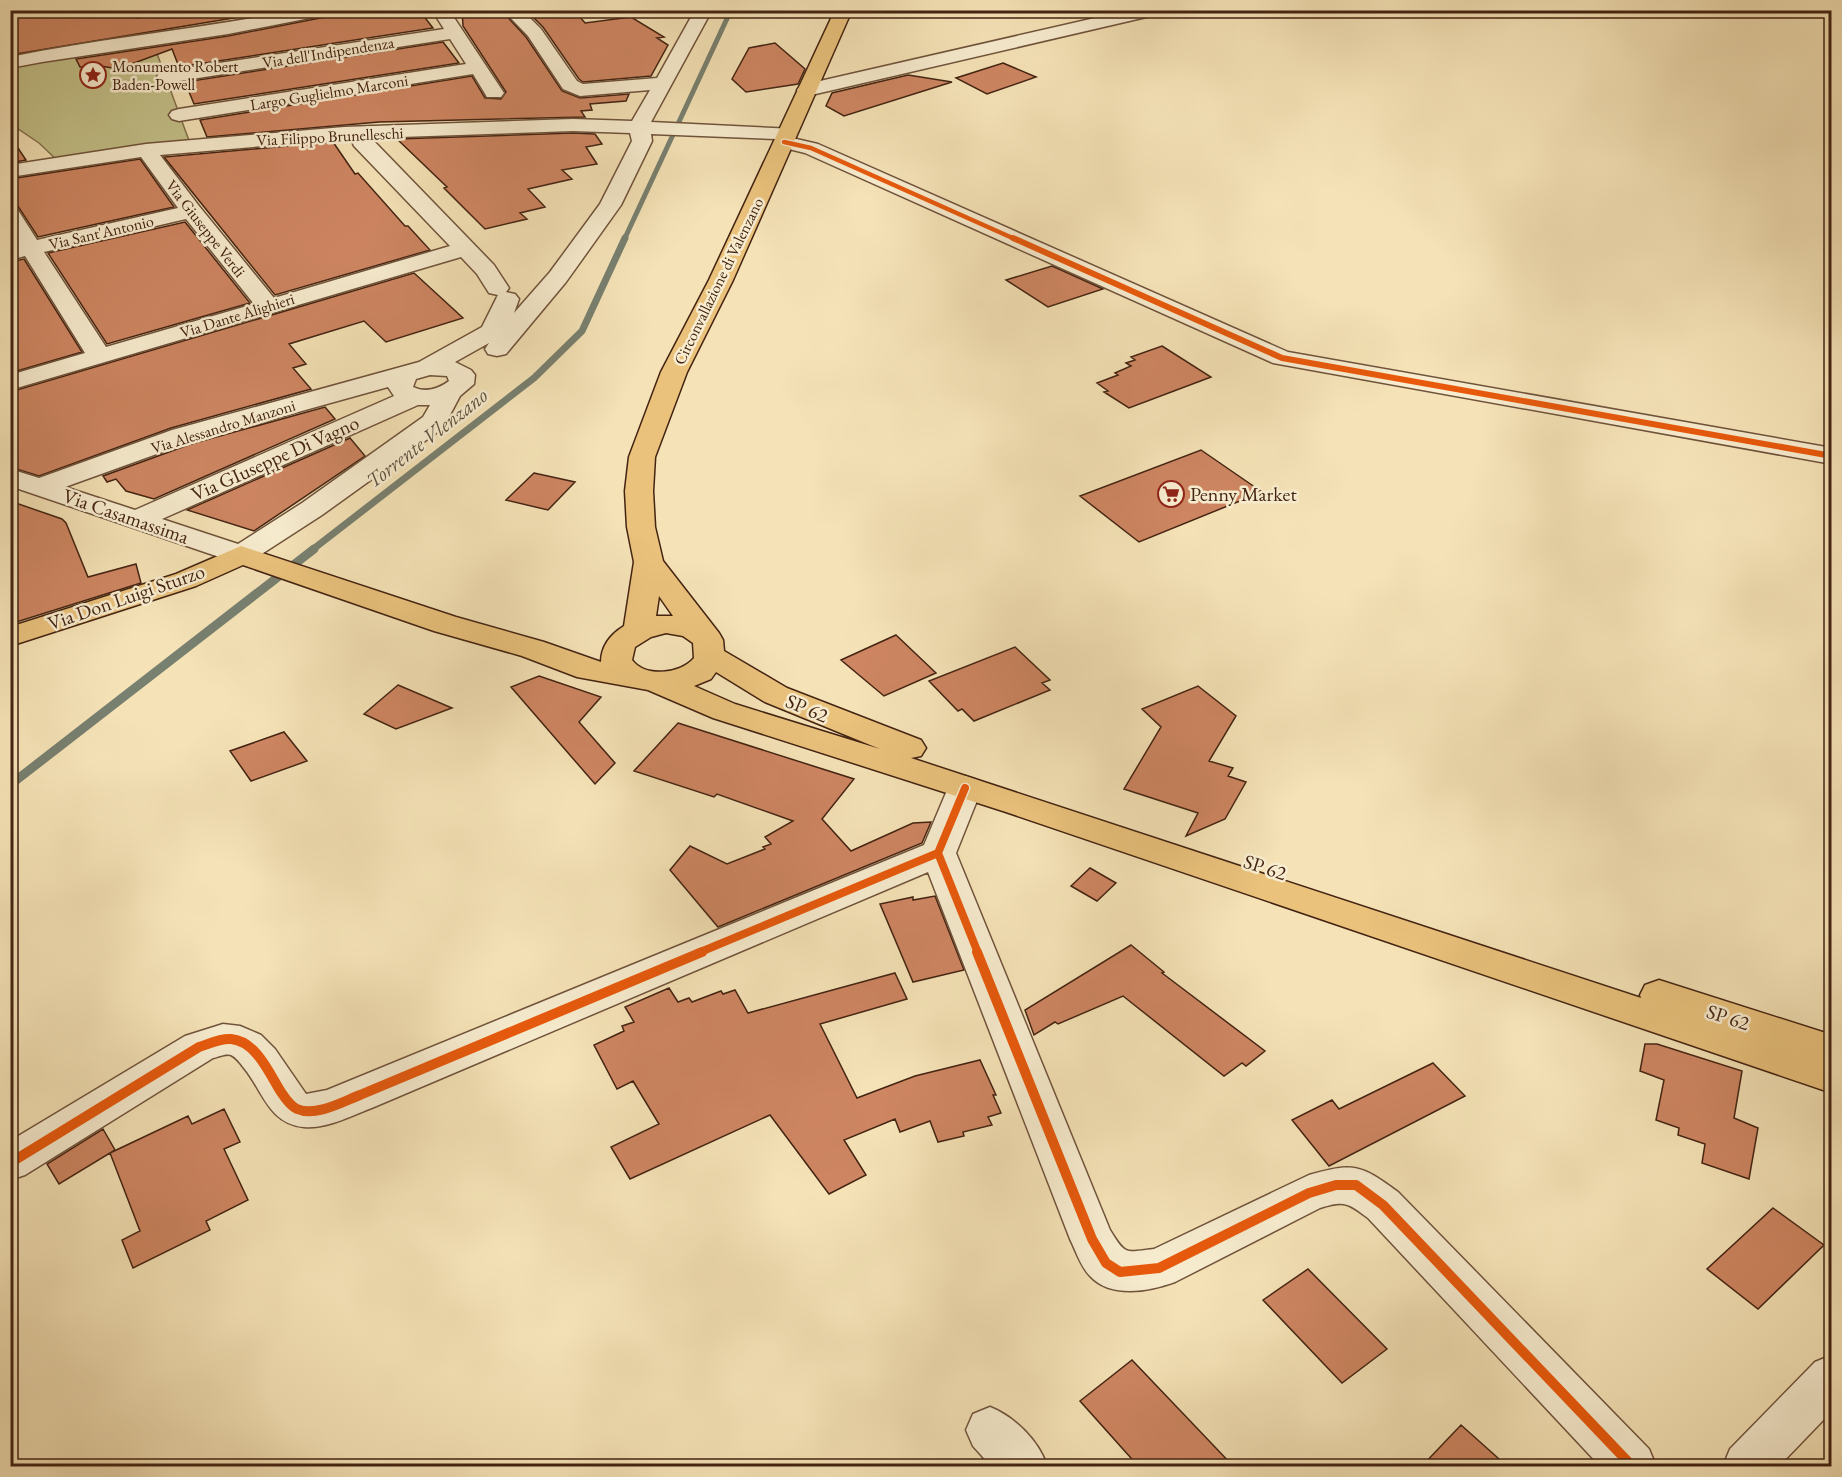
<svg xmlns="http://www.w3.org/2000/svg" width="1842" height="1477" font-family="'EB Garamond',serif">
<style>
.green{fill:#c4c189;stroke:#84724e;stroke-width:1.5}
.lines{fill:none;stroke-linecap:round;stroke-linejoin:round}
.stream-far2{stroke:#788070;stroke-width:5}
.stream-far1{stroke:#788070;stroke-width:7}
.stream{stroke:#788070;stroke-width:9}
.building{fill:#ce8662;stroke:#432312;stroke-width:1.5}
.minor-casing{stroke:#70533b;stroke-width:3}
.major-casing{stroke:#432312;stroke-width:3}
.minor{fill:#f8edd0;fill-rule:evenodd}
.major{fill:#eac27c;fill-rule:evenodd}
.cycleway-far3-casing{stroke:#f8edd0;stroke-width:7}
.cycleway-far2-casing{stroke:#f8edd0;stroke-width:9}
.cycleway-far1-casing{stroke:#f8edd0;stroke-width:11}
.cycleway-casing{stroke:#f8edd0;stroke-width:14}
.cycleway-far3{stroke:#e8590c;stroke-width:4.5}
.cycleway-far2{stroke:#e8590c;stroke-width:6}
.cycleway-far1{stroke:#e8590c;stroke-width:8}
.cycleway{stroke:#e8590c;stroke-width:10}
.labels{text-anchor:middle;stroke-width:5;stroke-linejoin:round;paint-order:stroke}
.far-street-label{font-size:16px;fill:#432312;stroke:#f8edd0}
.far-poi-label{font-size:16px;fill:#432312;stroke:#f8edd0;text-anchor:start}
.street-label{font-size:20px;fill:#432312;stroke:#f8edd0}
.poi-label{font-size:20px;fill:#432312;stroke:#f8edd0;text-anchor:start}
.water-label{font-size:21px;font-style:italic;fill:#5e5241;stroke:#f8edd0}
</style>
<rect width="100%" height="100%" fill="#f5e3b7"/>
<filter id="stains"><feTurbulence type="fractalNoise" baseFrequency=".00333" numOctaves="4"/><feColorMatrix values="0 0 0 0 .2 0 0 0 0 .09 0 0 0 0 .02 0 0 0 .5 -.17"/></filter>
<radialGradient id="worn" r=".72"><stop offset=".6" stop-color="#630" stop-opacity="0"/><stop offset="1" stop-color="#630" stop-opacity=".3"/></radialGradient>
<path class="green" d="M152 40 191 146 60 163 39 143 11 124 10 63Z"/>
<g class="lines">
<path class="stream-far2" d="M624 240 731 10"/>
<path class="stream-far1" d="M312 550 534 378 582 331 625 238"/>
<path class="stream" d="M10 785 314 549"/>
</g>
<path class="building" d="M10 10H132L136 18 186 10H281L10 55Z
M335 10H419L433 28 179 67 172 49 118 69 101 66 80 67 76 59 228 36 325 17Z
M462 10H501L526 37 562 91 580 98 629 94 626 101 590 104 592 110 581 111 585 117 379 122 207 137 200 120 472 76 485 98 501 99 506 92 463 26Z
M526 10H570L572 14 576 17H580L585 23 631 17 664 37 657 38 668 45 651 76 583 82 579 79 543 27Z
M443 42 459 63 194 104 185 82Z
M775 43 805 69 798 84 746 92 732 79 749 48Z
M1003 63 1036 77 987 94 956 78Z
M908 75 952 82 844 116 826 106 832 93Z
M573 133 595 134 602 144 586 147 597 164 562 170 572 179 528 189 545 207 520 213 527 219 485 229 444 188 447 187 397 139Z
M10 136 26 160 10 163Z
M333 142 355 174 358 173 405 226H408L430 250 275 295 164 157Z
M140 159 174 207 38 237 10 194V179Z
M185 222 250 303 107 344 48 253Z
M24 259 82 352 10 373V262Z
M1052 266 1061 270 1103 289 1048 307 1006 280Z
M414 273 463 318 386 342 364 321 289 344 306 364 293 368 311 389 171 428 39 476 10 467V392Z
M1162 346 1211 377 1129 408 1104 392 1108 391 1097 383 1118 375 1115 373 1131 366 1126 363 1135 360 1131 357Z
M325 407 335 419 154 499 126 491 116 479 107 482 103 476 191 444Z
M350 438 365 456 254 531 187 510Z
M1201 450 1262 492 1139 542 1080 496Z
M534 473 575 482 548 510 506 500Z
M10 501 62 519 66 523 88 577 136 564 141 583 10 624Z
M896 635 936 673 884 696 841 660Z
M1015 647 1050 680 1042 683 1050 690 974 721 962 709 958 711 929 681Z
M539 676 601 697 579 722 615 763 595 784 511 687Z
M398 685 452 708 396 729 364 714Z
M1198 686 1236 716 1209 761 1233 768 1228 776 1246 782 1225 819 1186 836 1198 813 1124 789 1161 727 1142 709Z
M678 723 854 779 822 819 851 851 913 823 931 822 922 843 718 927 670 870 690 846 727 864 765 849 763 847 771 844 765 837 793 821 717 794 714 797 634 771Z
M284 732 307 761 251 781 230 751Z
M1090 868 1116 883 1097 901 1071 886Z
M935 896 964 970 913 982 880 904 913 897V900Z
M1131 945 1164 972 1162 973 1265 1051 1246 1066 1242 1063 1224 1076 1123 996 1058 1024 1055 1022 1034 1035 1025 1010Z
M895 973 907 999 820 1024 857 1098 915 1076 980 1060 996 1095H993L1001 1113 988 1117 992 1125 963 1132 964 1136 938 1142 930 1121 900 1132 895 1119 844 1140 866 1175 829 1194 770 1115 630 1179 611 1147 659 1124 633 1081 617 1089 594 1045 624 1031 622 1026 634 1022 625 1007 669 988 678 1002 689 998 692 1002 721 991 723 994 735 990 748 1013Z
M1645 1044H1657L1742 1071 1734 1118 1758 1128 1749 1179 1702 1163 1705 1144 1678 1135 1679 1128 1656 1120 1664 1080 1640 1071Z
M1433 1063 1465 1096 1329 1166 1292 1120 1332 1100 1339 1109Z
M224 1109 240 1142 224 1149 248 1200 206 1221 210 1230 133 1268 122 1240 140 1231 110 1153 188 1116 192 1124Z
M103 1129 115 1150 59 1184 47 1164Z
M1773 1208 1824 1245 1758 1309 1707 1269Z
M1308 1269 1387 1349 1342 1383 1263 1300Z
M1132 1360 1234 1467H1139L1080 1401Z
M1461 1425 1508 1467H1421Z"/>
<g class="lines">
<defs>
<path id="minor" d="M296 10H333L325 15 228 34 42 62 10 68V57C105 37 201 29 296 10Z
M432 10H449L504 93 501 97H487L473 74 179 121 172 119 169 115 172 111 179 109 466 64 450 39 166 83 159 81 157 77 159 73 166 71 444 29Z
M503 10H522L541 29 577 81 583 84 657 78 695 10H712L651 122 794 129 797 133 792 138 818 144 1288 352 1832 448V464L1273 363 805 153 777 146 774 142 776 139 651 134 652 141 621 205 566 282 506 354 497 356 488 354 485 349 489 343 455 362 471 370 475 375 474 384 460 396 443 428 322 515 251 561 241 564 231 561 10 486V469L39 478 172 430 419 362 482 327 498 295 489 293 477 274 461 257 10 390V375L85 353 25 256 10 260V246L17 245 10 233V209L18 210 37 240 178 208 141 157 10 177V165L146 144 344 127 573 119 632 121 650 90 580 96 563 89 528 36ZM573 131 630 133 632 141 600 204 550 272 514 313 519 299 515 294 506 292 509 288 494 265 371 138ZM344 139H351L354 146 450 246 274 298 199 206 160 155ZM186 219 254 304 106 347 44 252ZM430 375 447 376 449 381C438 389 426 393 413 387L416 379ZM388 387 394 396 135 510 65 487 190 442ZM418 405H430L423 417 302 503 238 544 162 519Z
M1130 10H1163L1155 15 807 96 800 94 797 90 800 86 807 84Z
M965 776 977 780 982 788 956 853 1110 1230C1126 1256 1125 1252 1154 1249L1309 1175C1354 1162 1361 1165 1398 1192L1649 1449 1656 1466H1600L1368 1218C1348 1203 1345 1200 1320 1208L1175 1282C1150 1291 1111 1299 1090 1276 1081 1267 1076 1251 1070 1239L928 872 374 1107C353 1115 327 1129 304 1127 269 1124 263 1091 244 1068 241 1064 236 1057 231 1055 226 1053 218 1057 213 1058L25 1175 10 1180V1141L185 1036 223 1024 240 1026 261 1035 275 1049 306 1094 327 1090 924 845 948 788 953 780Z
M1832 1355V1411L1779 1466H1723L1730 1449 1815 1362Z
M990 1407C1015 1417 1039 1441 1047 1466H991L973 1446 966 1430 973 1414Z"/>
<path id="major" d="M835 10H852L733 280 687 372 655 457 653 491 655 527 663 561 719 633 723 640 724 651 787 688 921 740 926 748 921 756 911 758 1641 998 1640 995 1645 985 1659 980 1832 1035V1093L1006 812 713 718 648 690 577 677 522 656 434 631 243 565 196 586 10 646V627L176 574 241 546 456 617 544 642 601 662C601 646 611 634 624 626L634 562 627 527 625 491 629 457 661 372 709 280ZM659 596 673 616H656ZM666 633 683 636 693 643 694 658C681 674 645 678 632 660L635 647 651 637ZM716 672 765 702 880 749 735 704 694 686 711 679Z"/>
</defs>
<use href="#minor" class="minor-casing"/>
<use href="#major" class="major-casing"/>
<use href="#minor" class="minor"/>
<use href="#major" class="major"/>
<defs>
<path id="cycleway-far3" d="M784 142 811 148 1017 240"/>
<path id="cycleway-far2" d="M1013 238 1282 358 1832 456"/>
<path id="cycleway-far1" d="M965 788 938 853 978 953
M698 953 938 853"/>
<path id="cycleway" d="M977 952 1092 1239 1106 1263 1120 1272 1159 1268 1309 1193 1336 1185H1356L1383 1205 1632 1466
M10 1163 199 1047C209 1044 220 1038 231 1039 256 1041 269 1073 281 1092 285 1098 290 1106 297 1109 316 1117 342 1102 360 1095L702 952"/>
</defs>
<use href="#cycleway-far3" class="cycleway-far3-casing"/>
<use href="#cycleway-far2" class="cycleway-far2-casing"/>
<use href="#cycleway-far1" class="cycleway-far1-casing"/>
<use href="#cycleway" class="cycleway-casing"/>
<use href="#cycleway-far3" class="cycleway-far3"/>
<use href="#cycleway-far2" class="cycleway-far2"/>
<use href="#cycleway-far1" class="cycleway-far1"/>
<use href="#cycleway" class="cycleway"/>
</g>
<defs>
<symbol id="sight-ring" viewBox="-11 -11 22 22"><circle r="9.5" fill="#f8edd0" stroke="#8f2418" stroke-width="1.5"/><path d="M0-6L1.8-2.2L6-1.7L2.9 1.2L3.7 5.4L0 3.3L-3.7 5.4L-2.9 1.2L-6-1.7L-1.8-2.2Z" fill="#8f2418"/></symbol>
<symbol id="supermarket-ring" viewBox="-11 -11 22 22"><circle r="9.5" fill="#f8edd0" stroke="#8f2418" stroke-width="1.5"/><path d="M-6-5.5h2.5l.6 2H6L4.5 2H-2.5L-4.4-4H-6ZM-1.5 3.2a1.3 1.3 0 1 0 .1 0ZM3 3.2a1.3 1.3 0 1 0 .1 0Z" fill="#8f2418"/></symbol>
</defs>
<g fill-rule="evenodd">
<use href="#sight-ring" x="78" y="60" width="30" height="30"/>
<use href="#supermarket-ring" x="1156" y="479" width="30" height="30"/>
</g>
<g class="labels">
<g class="far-street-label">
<text transform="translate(328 52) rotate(-9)" y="6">Via dell'Indipendenza</text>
<text transform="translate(329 92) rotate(-9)" y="6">Largo Guglielmo Marconi</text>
<text transform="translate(330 136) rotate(-3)" y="6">Via Filippo Brunelleschi</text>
<text transform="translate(206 228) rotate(52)" y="6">Via Giuseppe Verdi</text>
<text transform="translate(101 232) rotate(-13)" y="6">Via Sant'Antonio</text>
<text transform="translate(718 281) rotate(-64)" y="6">Circonvallazione di Valenzano</text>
<text transform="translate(237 315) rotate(-17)" y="6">Via Dante Alighieri</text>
<text transform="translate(223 426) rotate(-17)" y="6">Via Alessandro Manzoni</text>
</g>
<g class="far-poi-label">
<text x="112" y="72">Monumento Robert<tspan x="112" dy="18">Baden-Powell</tspan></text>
</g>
<g class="street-label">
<text transform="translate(275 458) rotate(-24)" y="7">Via GIuseppe Di Vagno</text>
<text transform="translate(126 516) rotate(19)" y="7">Via Casamassima</text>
<text transform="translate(126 597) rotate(-19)" y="7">Via Don Luigi Sturzo</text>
<text transform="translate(807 708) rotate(23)" y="7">SP 62</text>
<text transform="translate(1265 867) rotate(18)" y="7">SP 62</text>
<text transform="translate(1728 1017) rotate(18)" y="7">SP 62</text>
</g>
<g class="poi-label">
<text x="1190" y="501">Penny Market</text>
</g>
<g class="water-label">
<text transform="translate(427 438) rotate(-38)" y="7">Torrente Vlenzano</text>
</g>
</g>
<rect width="1842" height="1477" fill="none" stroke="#f5e3b7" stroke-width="36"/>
<rect x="12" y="12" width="1818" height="1453" fill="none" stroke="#432312" stroke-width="3"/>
<rect x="18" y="18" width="1806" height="1441" fill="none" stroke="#432312" stroke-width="1.5"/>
<rect width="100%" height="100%" filter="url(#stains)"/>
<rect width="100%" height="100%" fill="url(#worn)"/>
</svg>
